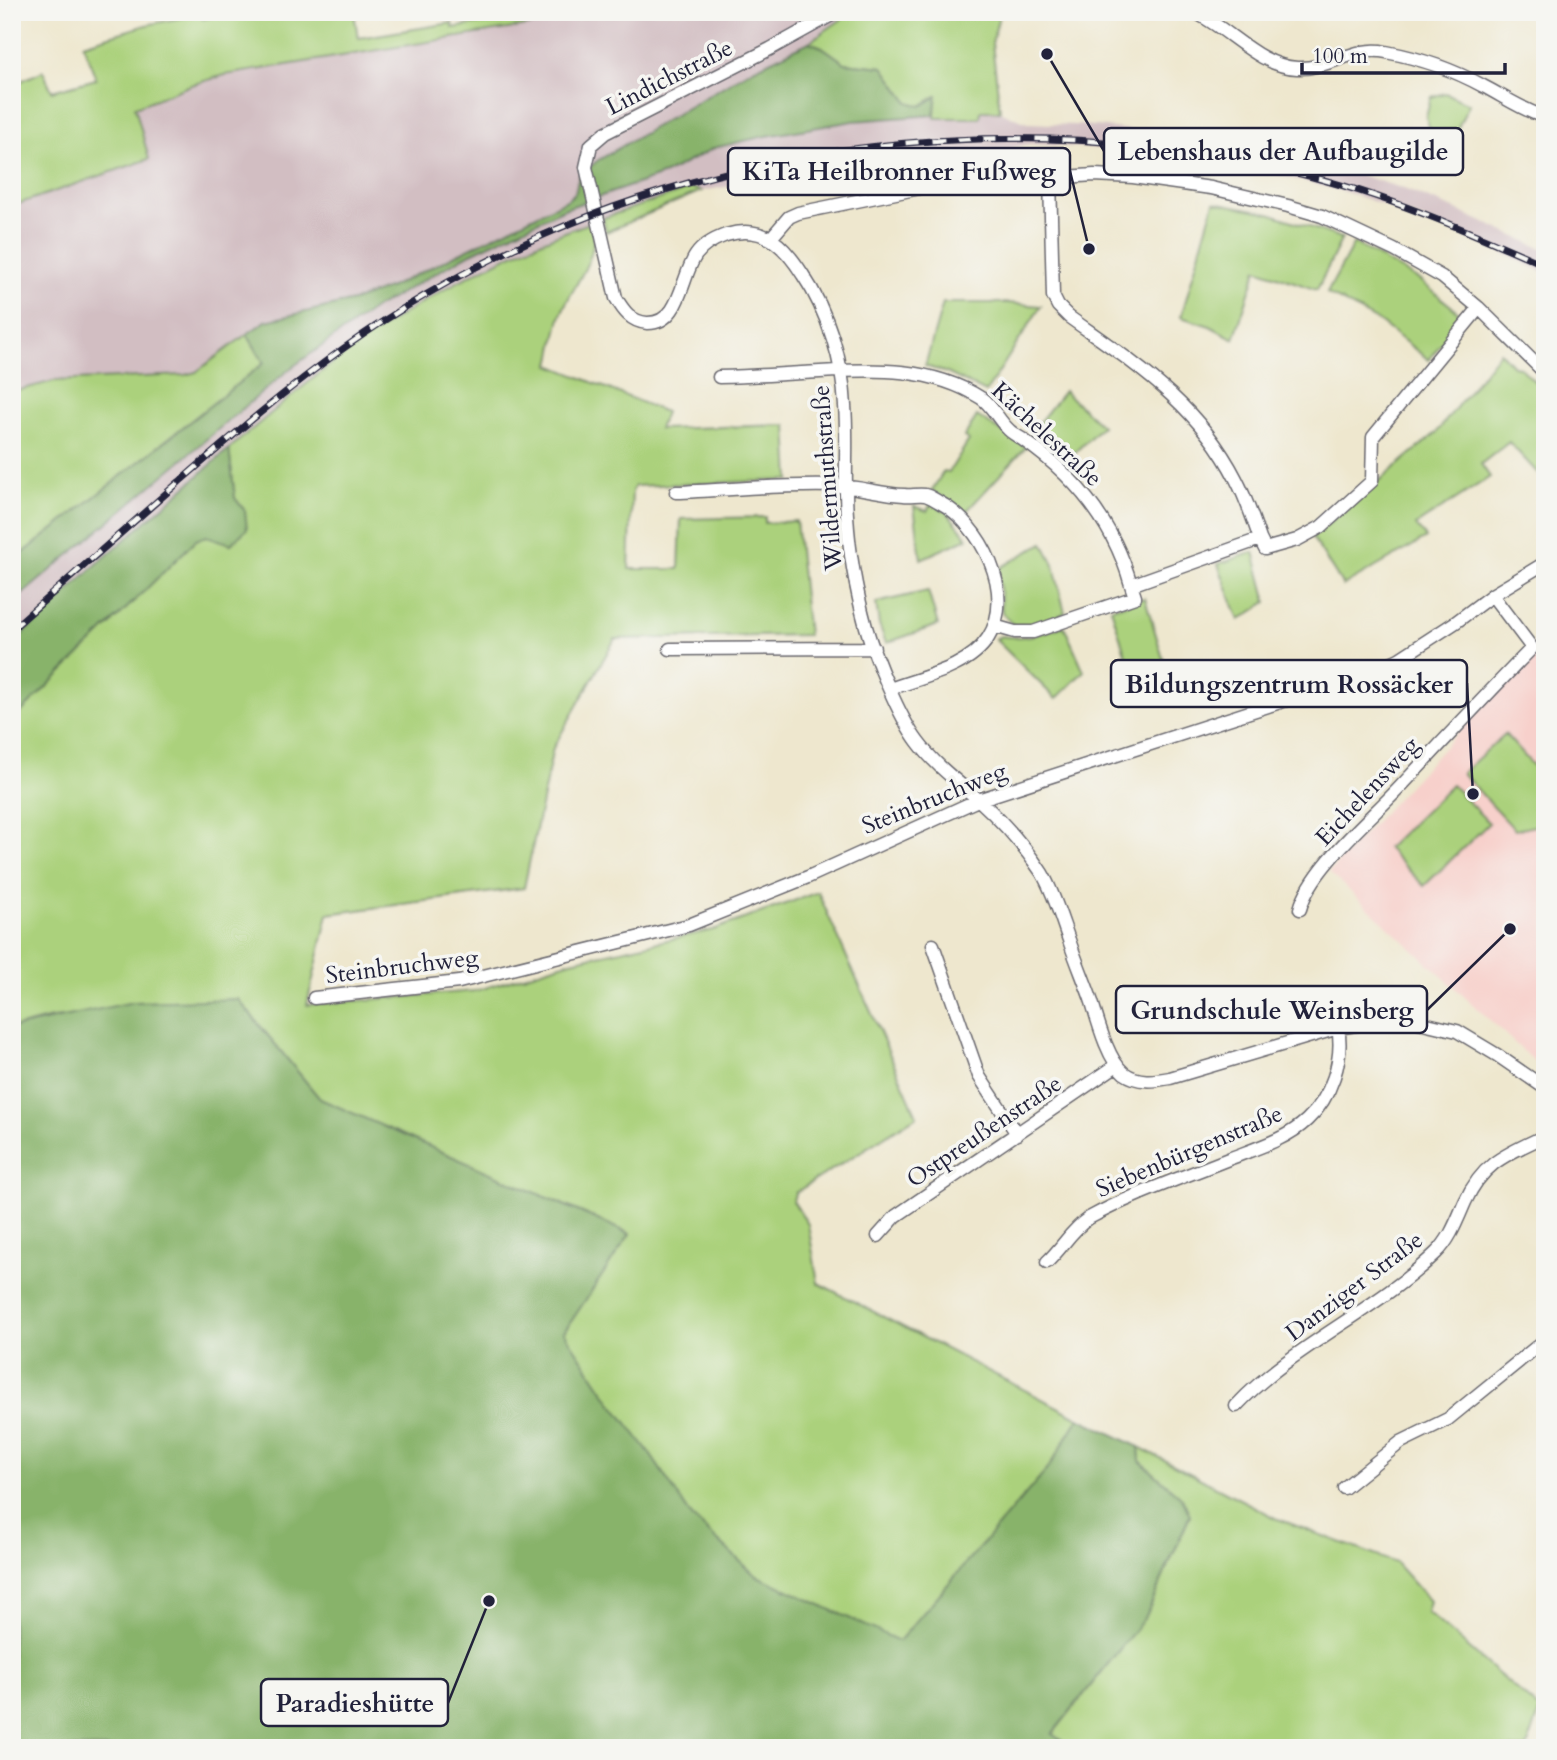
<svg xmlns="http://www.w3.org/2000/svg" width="1557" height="1760" font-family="Cardo,serif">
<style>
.built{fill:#f7d0cb}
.industrial{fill:#d2bec2}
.green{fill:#abd17b;stroke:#667a5b;stroke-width:2}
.forest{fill:#88b36b;stroke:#556a53;stroke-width:2}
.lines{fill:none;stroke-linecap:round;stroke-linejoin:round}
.minor-casing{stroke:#69676e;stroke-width:15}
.minor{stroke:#fff;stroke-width:12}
.rail-casing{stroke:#22223b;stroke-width:7}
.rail{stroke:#f6f6f2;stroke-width:4.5;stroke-dasharray:13;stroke-linecap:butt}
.labels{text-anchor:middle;stroke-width:7;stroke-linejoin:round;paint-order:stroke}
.street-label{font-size:24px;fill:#22223b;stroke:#f6f6f2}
.leader{fill:none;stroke:#22223b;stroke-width:2.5}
.callout-dot{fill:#22223b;stroke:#f6f6f2;stroke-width:2.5}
.callout{fill:#f6f6f2;stroke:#22223b;stroke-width:2.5}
.callout-label{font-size:26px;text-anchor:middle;font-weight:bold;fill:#22223b}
</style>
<rect width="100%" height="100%" fill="#f6f6f2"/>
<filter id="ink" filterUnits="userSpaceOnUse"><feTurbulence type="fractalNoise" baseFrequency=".0143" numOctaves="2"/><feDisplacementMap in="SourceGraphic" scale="14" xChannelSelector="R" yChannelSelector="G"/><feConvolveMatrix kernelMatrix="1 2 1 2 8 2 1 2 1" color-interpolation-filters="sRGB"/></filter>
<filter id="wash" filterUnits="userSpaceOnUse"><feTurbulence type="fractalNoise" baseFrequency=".00686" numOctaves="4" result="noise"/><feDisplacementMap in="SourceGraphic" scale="28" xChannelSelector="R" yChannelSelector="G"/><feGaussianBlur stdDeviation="1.57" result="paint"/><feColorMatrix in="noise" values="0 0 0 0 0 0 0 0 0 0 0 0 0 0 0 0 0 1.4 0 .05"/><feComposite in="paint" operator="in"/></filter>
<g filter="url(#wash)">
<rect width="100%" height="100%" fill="#eee7ce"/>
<path class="built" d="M1545 648V1071L1329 872 1474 715Z"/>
<path class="industrial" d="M612 12H852L809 42 753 69 567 199 391 287 353 301 266 321 196 372 185 375 54 381 12 392V206L148 159 135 107 191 85 225 75Z
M980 111H1000L1027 123 1097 126 1205 139 1304 160 1354 173 1404 189 1454 209 1545 250V273L1449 228 1349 193 1252 168 1153 152 1029 144 1003 150 919 155 701 191 692 188 573 228 523 250 434 296 390 323 306 384 229 449 98 563 12 644V603L291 368 377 307 423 279 514 231 564 209 665 174 714 148 761 137 853 121 934 115 936 118 980 117Z"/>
<path class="green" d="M230 12H354L358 38 452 23 453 28 544 12H612L225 75 191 85 135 107 149 159 12 206V85L43 71 52 91 96 79 83 44 146 25 200 14 203 19Z
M852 12H1000L992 43 1000 111H981L980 118H935L936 96 921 106 908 102 883 67 845 63 822 47 809 42Z
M1445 93 1469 104 1446 153 1437 152 1426 117 1431 97Z
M692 188 701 191 606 232 603 218Z
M1214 202 1269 213 1342 238 1317 290 1257 269 1234 339 1210 326 1181 317Z
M592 222C601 256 575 281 562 312 556 328 554 348 550 365L665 412 659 429 787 425 790 480 635 486 632 492 629 569H679L681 519 765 517V523L796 521 808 635 615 639 553 748 524 888 328 914 307 1005 475 991 571 961 713 930 818 892 917 1116 795 1193 793 1201 808 1224 818 1283 1079 1418 1049 1467 899 1642 755 1575 692 1517 646 1448 610 1401 564 1332 629 1233 320 1099 238 999 51 1018 12 1028V721L196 540 206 536 231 544 245 511 235 498 229 449C268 416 307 382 348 351 422 298 506 252 592 222Z
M1354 243 1419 280 1462 315 1429 360 1381 323 1327 293Z
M943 303H1008L1041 306 986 392 947 373 925 366Z
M247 334 264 363 12 562V392L54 381 185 375 196 372Z
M1500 352 1513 366 1520 367 1545 392V481L1509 442 1481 464 1490 477 1416 525 1426 538 1343 586 1312 537 1436 433Z
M1064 391 1102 426 1063 464 1030 434Z
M977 416 1026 447 964 514 932 490 944 471 949 472 969 440 964 437Z
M931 503 947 512 968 538 921 559 914 506 927 511Z
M1043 543 1053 562 1065 613 1037 625 1014 626 1002 613 998 569Z
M1254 552 1267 602 1239 620 1218 564Z
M928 591 938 625 886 643 879 624 876 603Z
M1145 598 1164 662 1131 672 1111 608Z
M1064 626 1084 671 1056 699 995 639 1001 636C1024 640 1042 633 1064 626Z
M1505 734 1545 779V824L1515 830 1462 773Z
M1452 785 1489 823 1424 886 1387 848Z
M1139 1447 1278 1519 1396 1563 1430 1601 1427 1612 1540 1710 1527 1748H1073L1052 1735 1146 1616 1190 1516 1182 1498 1140 1461Z"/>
<path class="forest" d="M809 42 822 47 845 63 883 67 908 102 921 106 937 96 934 115 853 121 761 137 714 148 665 174 564 209 471 253 377 307 291 368 12 603V562L264 363 247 334 266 321 353 301 391 287 567 200 575 193 579 176 597 161 753 69Z
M229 449 235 498 245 511 247 529 231 544 206 536 196 540 12 721V644L98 563Z
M238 999 320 1099 630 1234 564 1332 610 1401 646 1448 692 1517 755 1575 899 1641 1049 1467 1079 1418 1139 1447 1140 1461 1182 1498 1190 1515 1146 1616 1052 1734 1073 1748H12V1028L133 1002Z"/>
</g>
<g filter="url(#ink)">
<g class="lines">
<defs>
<path id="minor" d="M837 12 770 49 605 133 591 145 586 167 616 298C623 310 631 322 647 323 681 324 681 276 696 255 703 245 715 239 726 235 764 224 784 245 803 275 828 312 843 362 845 406 848 442 844 479 847 515 849 553 856 590 866 627 875 658 899 717 918 742 935 765 958 782 979 800 1002 821 1025 847 1042 873 1054 893 1061 918 1069 940 1076 961 1085 982 1092 1002 1098 1022 1108 1060 1124 1073 1138 1083 1154 1081 1170 1078L1338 1028 1391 1019 1410 1020 1457 1031 1497 1055 1545 1088
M1194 12C1229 28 1258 66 1297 68 1328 70 1355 45 1386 52 1418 58 1454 70 1483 86 1503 96 1522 110 1545 117
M1050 178 1053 296 1058 306 1069 317C1136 365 1197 403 1236 479 1246 498 1253 519 1260 539
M771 238 789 217 798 213 925 187 1094 175 1133 177 1211 188 1288 206 1322 216 1394 250 1442 277 1479 308 1545 373
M719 377C753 376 787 374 820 372 876 369 932 367 981 398 992 405 998 420 1009 430 1012 433 1017 436 1022 439 1074 475 1114 523 1131 585
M676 492C728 490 783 484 835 486 858 486 881 494 904 495 910 496 918 494 925 495 930 496 935 500 939 502 981 524 1017 594 988 638 969 668 922 677 890 689
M994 626 1015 632H1033L1135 597 1131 585 1260 539 1265 549 1297 540 1321 527 1372 481 1373 437 1479 308
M670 649 874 648
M1300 909C1311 867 1372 818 1402 785 1445 739 1488 693 1532 648L1492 595
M933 945 979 1076 1017 1134
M314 998 459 982 689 925 808 877 978 800 1308 693 1384 666 1399 659 1456 622 1492 595 1545 563
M878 1236 896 1216 1117 1065
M1047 1262C1063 1247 1071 1230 1089 1218 1133 1194 1184 1177 1231 1158 1257 1148 1287 1139 1307 1120 1331 1098 1344 1059 1338 1028
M1236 1406C1292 1346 1376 1311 1436 1253 1450 1240 1457 1220 1465 1202 1483 1162 1507 1154 1545 1136
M1344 1488 1401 1442 1448 1419 1545 1340
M1544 1748 1545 1745"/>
</defs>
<use href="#minor" class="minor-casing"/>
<use href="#minor" class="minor"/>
<defs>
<path id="rail" d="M12 629C67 580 123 531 179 482 232 436 286 389 344 348 618 152 972 93 1297 173 1383 194 1464 229 1545 265"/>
</defs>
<use href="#rail" class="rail-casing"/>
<use href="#rail" class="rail"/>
</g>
</g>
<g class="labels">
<g class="street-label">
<text transform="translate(669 77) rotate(-27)" y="8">Lindichstraße</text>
<text transform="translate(1047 434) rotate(43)" y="8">Kächelestraße</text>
<text transform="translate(827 478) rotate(-94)" y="8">Wildermuthstraße</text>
<text transform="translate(1367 791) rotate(-47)" y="8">Eichelensweg</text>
<text transform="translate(934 798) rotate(-22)" y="8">Steinbruchweg</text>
<text transform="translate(402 966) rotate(-7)" y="8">Steinbruchweg</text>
<text transform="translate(984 1131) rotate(-34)" y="8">Ostpreußenstraße</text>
<text transform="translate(1189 1151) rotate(-23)" y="8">Siebenbürgenstraße</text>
<text transform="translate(1354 1286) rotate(-37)" y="8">Danziger Straße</text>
</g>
</g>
<path class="leader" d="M1047 54L1104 151M1089 249L1070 171M1473 794L1467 683M1510 929L1427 1010M489 1601L448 1703"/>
<g class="callout-dot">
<circle cx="1047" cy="54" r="7"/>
<circle cx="1089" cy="249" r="7"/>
<circle cx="1473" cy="794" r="7"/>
<circle cx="1510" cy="929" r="7"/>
<circle cx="489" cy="1601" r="7"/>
</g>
<g class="callout">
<rect x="1104" y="128" width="359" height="47" rx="7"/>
<rect x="728" y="148" width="342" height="47" rx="7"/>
<rect x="1111" y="660" width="356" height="47" rx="7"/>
<rect x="1116" y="986" width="311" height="47" rx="7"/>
<rect x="261" y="1679" width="187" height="47" rx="7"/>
</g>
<g class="callout-label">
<text x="1283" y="160">Lebenshaus der Aufbaugilde</text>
<text x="899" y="180">KiTa Heilbronner Fußweg</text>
<text x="1289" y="693">Bildungszentrum Rossäcker</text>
<text x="1272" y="1019">Grundschule Weinsberg</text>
<text x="355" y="1712">Paradieshütte</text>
</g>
<rect width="1557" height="1760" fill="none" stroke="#f6f6f2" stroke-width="42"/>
<path d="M1302 63v10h203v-10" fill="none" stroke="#22223b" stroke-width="3.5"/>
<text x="1312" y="63" font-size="21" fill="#22223b" stroke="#f6f6f2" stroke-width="5" paint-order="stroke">100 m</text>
</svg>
